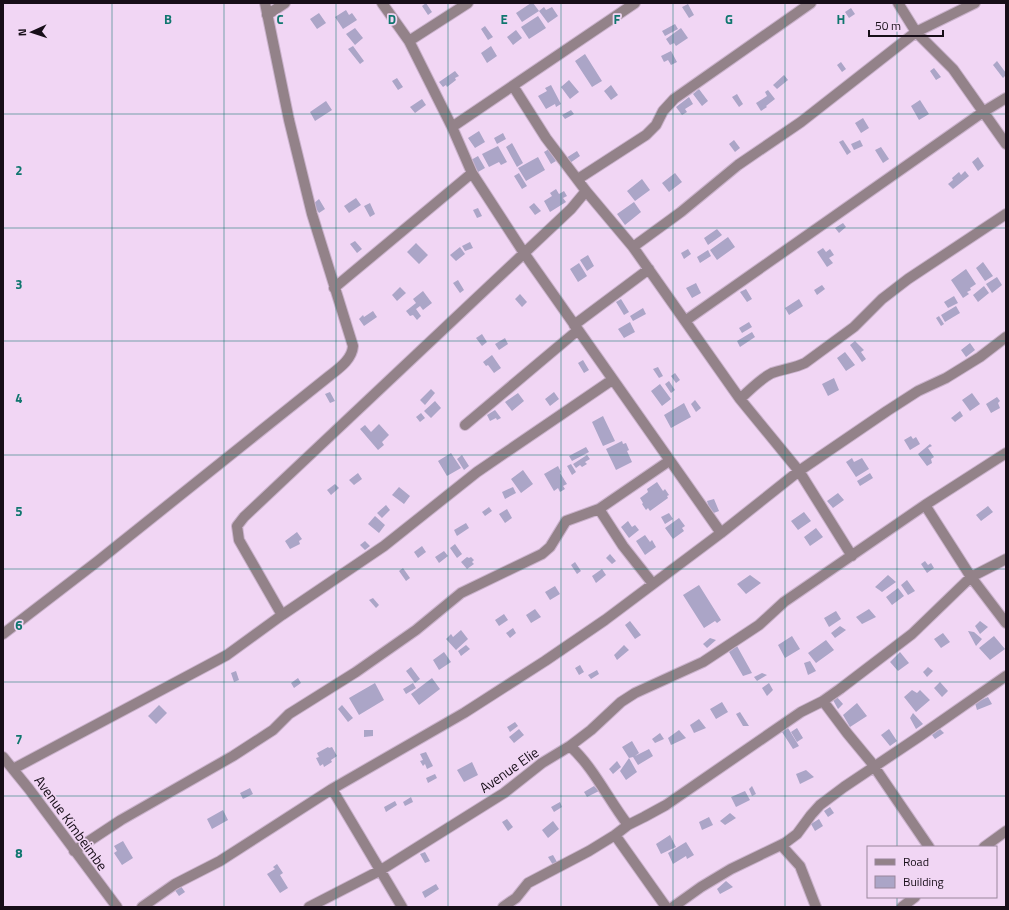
<svg xmlns="http://www.w3.org/2000/svg" width="1009" height="910" font-family="'Titillium Web',sans-serif">
<style>
.building{fill:#aba5c7}
.lines{fill:none;stroke-linecap:round;stroke-linejoin:round}
.minor-casing{stroke:#cab2cc;stroke-width:12}
.minor{stroke:#938289;stroke-width:10}
.grid{fill:none;stroke:#0f766e;stroke-width:1;stroke-opacity:0.55}
.labels{text-anchor:middle;stroke-width:3.5;stroke-linejoin:round;paint-order:stroke}
.street-label{font-size:14px;fill:#170e18;stroke:#f1d6f4}
.grid-label{font-size:13px;text-anchor:middle;font-weight:bold;fill:#0f766e;stroke:#f1d6f4;stroke-width:3.5;stroke-linejoin:round;paint-order:stroke}
</style>
<rect width="100%" height="100%" fill="#f1d6f4"/>
<path class="building" d="M426 3 432 12 428 15 422 6Z
M531 3H533L539 11 522 22 516 13Z
M688 4 694 15 689 18 682 7Z
M544 7 546 10 552 7 558 16 548 23 539 11Z
M851 8 855 14 849 18 845 12Z
M346 10 349 15 352 13 357 20 343 29 335 17Z
M319 13 326 23 317 29 310 19Z
M538 16 546 28 529 39 521 27Z
M675 24 678 29 665 36 662 31Z
M485 26 493 37 488 40 481 29Z
M355 28 363 38 355 45 346 34Z
M681 28 688 38 676 46 674 43 670 45 666 39Z
M516 30 522 38 513 45 507 37Z
M353 46 364 61 360 64 348 49Z
M491 46 497 56 487 63 481 53Z
M671 51 677 62 671 65 668 60 664 62 661 56Z
M585 54 602 81 592 87 575 61Z
M997 61 1006 73V75L1003 78 993 65Z
M841 62 846 69 842 72 837 65Z
M934 68 941 77 936 80 930 71Z
M455 71 459 76 455 78 456 80 447 87 446 85 443 87 439 82Z
M784 75 788 80 777 89 773 85Z
M397 78 403 87 398 90 392 81Z
M569 80 579 92 570 99 561 87Z
M551 85 561 104 556 107 555 104 546 109 538 96 547 91 545 88Z
M611 85 618 95 611 100 604 91Z
M699 89 708 101 702 106 693 94Z
M768 90 775 99 766 106 767 107 761 111 756 103 767 96 765 92Z
M737 94 743 104 739 107 732 97Z
M689 97 693 104 685 109 687 112 682 115 676 107Z
M422 99 426 105 415 113 410 107Z
M920 100 929 114 919 120 911 106Z
M326 101 332 110 315 121 310 112Z
M571 110 574 114 565 119 562 115Z
M863 118 869 128 861 133 855 123Z
M479 131 485 142 475 148 468 138Z
M503 133 506 139 497 144 494 138Z
M734 140 740 148 735 152 729 144Z
M843 140 851 152 847 155 839 142Z
M860 140 863 146 854 150 851 144Z
M512 143 523 163 517 167 506 147Z
M498 146 507 162 501 165 499 162 489 167 482 154Z
M881 147 889 159 883 163 875 150Z
M549 149 556 161 551 164 544 152Z
M577 151 580 156 570 163 566 158Z
M478 156 485 168 478 172 471 160Z
M538 157 545 170 526 181 518 168Z
M978 157 984 166 978 171 972 162Z
M965 171 969 176 953 189 948 184 953 180 952 178 959 172 961 175Z
M519 173 527 186 522 189 514 176Z
M675 173 682 182 669 192 662 183Z
M642 179 650 190 635 201 627 191Z
M556 189 559 194 564 191 567 196 563 198 566 202 550 212 544 201 552 196 550 193Z
M356 198 361 205 349 213 344 206Z
M319 199 325 209 319 213 313 204Z
M634 202 641 212 625 225 617 214Z
M370 203 375 214 370 217 364 206Z
M534 203 541 211 535 215 529 207Z
M478 208 482 216 477 218 473 210Z
M843 223 846 227 839 233 835 228Z
M717 229 722 235 708 245 704 238Z
M728 237 735 247 717 260 710 250Z
M355 241 362 249 357 253 350 244Z
M470 242 473 248 465 251 462 246Z
M416 243 428 255 419 264 407 252Z
M460 247 465 254 456 261 450 255Z
M823 248 826 252 830 249 834 255 829 258 833 263 827 267 817 252Z
M688 249 691 254 684 259 681 253Z
M708 250 711 256 700 263 697 257Z
M588 255 594 266 587 271 580 260Z
M983 262 993 276 985 281 976 268Z
M579 263 587 276 578 282 570 269Z
M966 269 976 284 970 288 971 290 967 292 969 294 963 298 951 280Z
M997 277 1002 285 992 293 986 284Z
M458 280 464 290 460 293 453 283Z
M696 283 701 293 692 298 686 288Z
M822 285 825 289 817 295 814 290Z
M984 286 989 293 978 302 973 295Z
M400 287 406 293 397 301 392 295Z
M746 289 752 299 747 302 740 292Z
M423 291 432 303 423 310 420 306 416 309 421 316 417 320 413 315 410 316 406 311 416 303 413 299Z
M520 294 527 302 522 307 515 299Z
M954 296 958 303 948 308 944 302Z
M621 299 629 312 624 315 616 302Z
M799 299 803 306 789 315 785 308Z
M956 306 960 313 945 322 941 315Z
M643 308 646 314 633 321 630 316Z
M373 311 377 317 364 326 359 319 363 315 364 317Z
M939 316 944 324 941 326 936 318Z
M630 322 635 332 624 338 618 329Z
M749 322 752 327 742 333 739 328Z
M752 332 755 337 740 347 737 341Z
M482 334 487 342 482 346 476 338Z
M505 338 508 344 499 350 495 344Z
M855 341 864 350 861 352 866 359 862 362 850 345Z
M970 343 975 350 966 357 961 350Z
M845 352 855 365 846 371 837 358Z
M492 355 501 368 494 373 488 365 486 366 483 362Z
M583 360 589 370 584 373 578 363Z
M658 367 663 376 659 378 653 369Z
M675 373 680 380 676 383 671 376Z
M834 378 839 390 828 396 822 384Z
M669 381 675 390 671 393 665 384Z
M660 384 671 399 662 406 651 391Z
M431 389 435 393 425 405 420 400Z
M330 392 335 401 330 403 325 394Z
M554 392 559 399 550 406 545 399Z
M518 393 524 401 512 411 505 402Z
M972 393 980 404 970 411 962 400Z
M997 397 1000 401 998 403 1000 408 991 413 986 404Z
M695 400 701 408 696 412 691 404Z
M435 401 441 408 431 418 424 411Z
M684 403 691 417 671 428 664 415Z
M495 410 501 418 497 420 496 418 490 421 487 415Z
M960 411 963 416 955 422 951 418Z
M421 413 425 418 420 422 416 417Z
M603 416 615 441 603 446 592 422Z
M379 424 389 435 382 442 384 445 378 450 360 429 365 425 371 432Z
M911 436 913 439 916 437 920 444 910 450 904 440Z
M622 441 623 444 626 443 629 450 627 451 632 462 616 470 606 449Z
M930 444 932 446 928 448 934 457 931 459 932 463 927 466 918 454Z
M586 447 589 452 572 461 569 456Z
M451 453 461 468 447 476 438 461Z
M462 455 469 466 464 470 457 459Z
M587 455 590 459 585 462 587 464 582 467 580 465 576 468 573 464Z
M852 458 854 462 862 458 869 469 856 477 846 462Z
M571 464 576 472 572 475 567 466Z
M558 466 561 472 560 473 567 484 563 486 565 489 560 492 558 488 554 491 544 474Z
M523 470 533 484 521 493 511 479Z
M358 473 362 479 354 485 349 480Z
M870 473 873 478 860 486 857 481Z
M657 482 663 491 665 489 669 495 667 496 668 498 650 511 648 508 646 510 642 504 643 503 640 498 648 492 647 489Z
M335 484 339 488 331 495 327 490Z
M399 487 410 496 404 504 392 495Z
M513 487 516 493 505 499 502 492Z
M838 493 844 500 833 508 827 501Z
M714 499 719 511 711 514 707 501Z
M386 505 390 510 382 518 377 513Z
M988 506 993 512 981 521 976 515Z
M489 507 492 511 485 516 482 512Z
M507 509 512 518 505 523 499 514Z
M804 512 811 521 798 530 791 521Z
M669 513 673 519 665 524 661 517Z
M375 516 385 525 379 533 368 524Z
M679 518 685 526 682 528 684 531 673 539 665 528Z
M628 521 632 527 635 525 639 530 629 538 621 527Z
M466 523 469 528 457 536 454 530Z
M816 528 823 537 810 546 804 537Z
M297 532 302 539 299 541 300 544 290 549 285 541Z
M645 535 650 542 652 540 656 547 645 555 636 541Z
M365 541 370 546 365 550 360 545Z
M455 544 462 554 457 558 450 548Z
M422 546 426 552 418 558 414 552Z
M444 551 448 556 439 563 435 557Z
M610 554 616 561 612 564 606 558Z
M467 557 469 558 471 557 474 560 472 562 474 564 467 569 461 562Z
M925 561 928 565 931 563 934 568 927 573 921 564Z
M575 562 581 571 577 574 571 565Z
M403 568 410 578 406 581 399 571Z
M602 569 606 575 596 583 592 576Z
M750 575 761 583 746 594 737 584Z
M888 575 896 582 882 592 875 587Z
M907 580 915 591 908 595 901 585Z
M699 585 721 620 717 623 715 621 704 628 683 595Z
M555 586 560 594 550 600 545 592Z
M898 588 904 596 892 605 886 597Z
M373 598 379 605 376 608 369 600Z
M535 609 541 617 531 623 526 615Z
M869 609 876 617 862 624 856 617Z
M836 611 841 619 829 627 824 618Z
M504 614 508 620 499 626 495 620Z
M630 621 641 635 635 639 625 625Z
M980 621 988 627 980 634 975 626Z
M840 626 846 630 835 638 831 633Z
M513 628 516 633 510 638 506 633Z
M461 630 468 639 456 650 446 639 451 634 453 637Z
M968 631 974 632 982 639 976 646Z
M943 633 950 642 941 648 934 639Z
M792 636 800 649 785 658 778 645Z
M994 636 1005 649 990 660 979 648Z
M710 638 716 640 707 648 703 644Z
M826 640 834 650 816 663 808 653Z
M466 645 470 649 461 656 458 651Z
M624 645 629 650 617 660 614 655Z
M737 646 752 673 743 676 729 652Z
M444 652 451 662 439 670 433 660Z
M900 652 909 663 898 671 890 662Z
M810 661 816 671 808 675 804 663Z
M580 665 584 672 579 675 575 668Z
M411 667 420 679 415 683 406 671Z
M928 667 933 671 927 677 923 672Z
M597 670 599 674 591 679 588 675Z
M236 671 239 680 234 682 231 673Z
M762 673 767 675 757 681 754 677Z
M298 678 301 683 294 688 291 683Z
M432 678 440 689 419 705 411 694Z
M940 682 948 691 942 697 934 688Z
M375 683 384 700 359 715 349 698Z
M413 683 416 688 406 694 403 689Z
M769 683 773 690 767 696 762 688Z
M912 690 917 693 920 690 930 700 916 712 904 697Z
M837 697 843 704 838 709 833 700Z
M988 697 992 704 977 710 975 703Z
M722 702 728 712 716 719 710 709Z
M857 703 867 716 850 727 843 715Z
M159 705 167 713 156 724 148 716Z
M342 705 353 718 348 722 338 709Z
M740 712 749 726H743L736 714Z
M913 713 923 724 916 729 910 718Z
M699 719 706 728 694 733 690 725Z
M515 722 518 726 510 732 507 727Z
M788 728 799 746 793 749 782 732Z
M797 728 803 738 797 742 791 732Z
M519 729 524 735 514 743 509 737Z
M889 729 897 741 890 746 881 735Z
M940 729 944 733 935 739 932 735Z
M364 730H373V736L364 737Z
M679 730 686 738 671 745 668 738Z
M660 733 664 739 655 743 652 739Z
M632 741 639 753 635 756 649 749 653 756 638 765 633 757 629 758 622 747Z
M328 747 329 748 332 747 337 756 331 760 332 762 324 767 323 764 320 766 316 758 319 757 317 753Z
M426 752 433 766 427 769 425 764 423 766 420 761 423 760 420 754Z
M629 758 637 772 626 780 620 771Z
M617 761 621 767 613 774 609 769Z
M472 762 478 775 464 782 457 770Z
M806 770 814 777 800 784 796 774Z
M435 774 437 778 428 783 426 778Z
M594 786 599 791 587 797 584 792Z
M752 786 756 794 752 796 749 789Z
M250 788 253 794 243 799 240 793Z
M745 791 750 800 736 807 731 797Z
M411 797 413 802 405 806 403 802Z
M395 801 397 805 386 812 384 807Z
M560 802 562 807 554 812 551 807Z
M830 807 834 813 828 817 824 811Z
M223 810 228 820 212 829 207 819Z
M730 813 736 818 725 825 720 821Z
M709 817 713 825 702 830 699 822Z
M507 819 513 827 508 831 502 822Z
M819 819 823 826 815 831 811 824Z
M553 821 559 829 548 838 542 830Z
M670 835 676 847 661 854 656 844Z
M123 841 133 858 122 865 114 853 117 851 114 846Z
M686 842 694 855 687 859 686 856 673 864 668 853Z
M425 852 430 861 425 863 420 854Z
M553 855 557 862 553 865 548 857Z
M277 864 283 873 280 875 288 888 280 893 267 874 275 869 273 867Z
M726 881 733 887 720 894 717 889Z
M436 884 439 889 425 898 422 892Z
M180 885 185 892 179 896 174 889Z"/>
<g class="lines">
<defs>
<path id="minor" d="M382 3 409 41 452 127 472 173 524 253 721 533
M898 3 916 32 953 69 1006 144
M267 15 285 3
M409 41 468 3
M513 86 546 138 586 191 633 247 740 399 799 471 852 556
M452 127 635 3
M578 179 646 135 656 125 663 111 674 99 811 3
M633 247 681 212 738 165 801 122 916 32 975 3
M334 288 472 173
M685 321 983 112 1006 98
M574 325 649 269
M740 399C750 390 760 379 772 373 783 369 795 368 805 363L854 327 882 299 908 279 1006 214
M465 425 578 330
M669 461 599 509 623 546 653 584 721 533 799 471 887 411 918 391 946 378 980 357 1006 337
M925 505 971 577 1006 623
M282 615 239 540 237 526 244 517 571 209 586 191
M3 634 98 561 328 377C338 369 352 360 353 346L312 214 289 120 265 3
M823 701 847 733 871 762 929 847
M570 746C594 768 608 799 628 825
M3 757 29 789 117 907
M13 769 227 655 282 615 384 546 477 472 612 380
M332 789 402 907
M615 835 666 907
M781 845 800 866 816 907
M984 847 1006 831
M74 851 121 820 233 756 273 730 289 714 356 672 416 630 461 593 542 554 550 547 566 521 599 509
M142 907 175 884 220 861 332 789 464 713 545 661 605 620 653 584
M309 907 381 870 504 793 542 763 570 746 591 730 621 702 635 693 703 662 759 625 784 602 925 505 1006 453
M503 907 516 898 528 883 589 851 615 835 628 825 644 817 666 805 801 712 823 701 840 689 912 634 971 577 1006 559
M673 907 701 887 731 869 785 843 797 834 811 815 820 805 844 787 920 736 1006 676
M902 907 915 897"/>
</defs>
<use href="#minor" class="minor-casing"/>
<use href="#minor" class="minor"/>
</g>
<path class="grid" d="M112 3V907M224 3V907M336 3V907M448 3V907M561 3V907M673 3V907M785 3V907M897 3V847M3 114H1006M3 228H1006M3 341H1006M3 455H1006M3 569H1006M3 682H1006M3 796H1006M897 897V907"/>
<g class="labels">
<g class="street-label">
<text transform="translate(509 770) rotate(-35)" y="5">Avenue Elie</text>
<text transform="translate(71 823) rotate(54)" y="5">Avenue Kimbeimbe</text>
</g>
</g>
<g class="grid-label">
<text x="168" y="24">B</text>
<text x="280" y="24">C</text>
<text x="392" y="24">D</text>
<text x="504" y="24">E</text>
<text x="617" y="24">F</text>
<text x="729" y="24">G</text>
<text x="841" y="24">H</text>
<text x="19" y="175">2</text>
<text x="19" y="289">3</text>
<text x="19" y="403">4</text>
<text x="19" y="516">5</text>
<text x="19" y="630">6</text>
<text x="19" y="744">7</text>
<text x="19" y="858">8</text>
</g>
<rect width="1009" height="910" fill="none" stroke="#170e18" stroke-width="8"/>
<rect x="867" y="846" width="130" height="52" fill="#f1d6f4" stroke="#9a869c"/>
<rect x="875" y="859" width="20" height="6" fill="#938289" stroke="#9a869c"/>
<text x="903" y="866" font-size="12" fill="#170e18">Road</text>
<rect x="875" y="876" width="20" height="12" fill="#aba5c7" stroke="#9a869c"/>
<text x="903" y="886" font-size="12" fill="#170e18">Building</text>
<g transform="translate(32 32) rotate(267)" stroke="#f1d6f4" stroke-width="3" paint-order="stroke">
<path d="M0-3L7 15L0 10L-7 15Z" fill="#170e18"/>
<text y="-6" font-size="11" font-weight="bold" text-anchor="middle" fill="#170e18">N</text>
</g>
<path d="M869 30v6h74v-6" fill="none" stroke="#170e18" stroke-width="2"/>
<text x="875" y="30" font-size="12" fill="#170e18" stroke="#f1d6f4" stroke-width="3" paint-order="stroke">50 m</text>
</svg>
